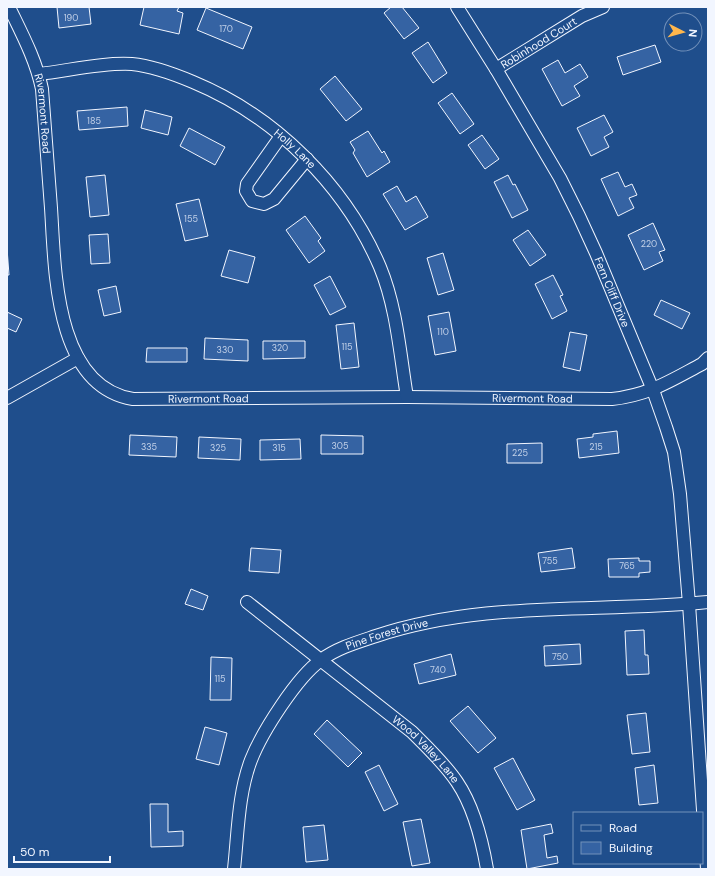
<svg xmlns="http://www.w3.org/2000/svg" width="715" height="876" font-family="'DM Sans',sans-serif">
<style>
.building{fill:#3563a3;stroke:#f2f6ff}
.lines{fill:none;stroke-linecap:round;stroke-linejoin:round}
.street-casing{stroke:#f2f6ff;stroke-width:14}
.street{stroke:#1f4e8c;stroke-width:12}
.labels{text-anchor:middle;stroke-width:3;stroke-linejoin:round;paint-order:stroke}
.number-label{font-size:9px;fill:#c3d1e8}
.street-label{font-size:11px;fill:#f2f6ff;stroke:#1f4e8c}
</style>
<rect width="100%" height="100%" fill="#1f4e8c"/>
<path class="building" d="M57 7H89L91 24 59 28Z
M144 7H179L177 11 183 13 179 34 140 25Z
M391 7H402L419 28 404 39 384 13Z
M206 8 252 27 243 49 197 30Z
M428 42 447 73 433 83 412 53Z
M655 45 661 62 623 75 617 57Z
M558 60 565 73 580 64 588 77 574 86 580 96 562 106 542 69Z
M335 76 362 109 346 121 320 89Z
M452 93 474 124 460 134 438 103Z
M127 107 128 126 79 130 77 111Z
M145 110 172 117 168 135 141 128Z
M604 115 613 132 604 137 609 147 591 156 577 128Z
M189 128 225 147 215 165 180 146Z
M368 131 382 153 384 151 390 162 367 177 353 153 355 150 350 142Z
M482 135 499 159 485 169 468 145Z
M618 172 625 187 632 184 637 195 629 198 634 208 618 216 601 179Z
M105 175 109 215 90 217 86 177Z
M508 175 513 185 515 184 528 210 512 218 494 182Z
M397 186 406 202 416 196 428 217 405 230 383 194Z
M199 199 208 236 185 241 176 204Z
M305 216 321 238 318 241 325 251 309 263 286 230Z
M653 223 665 250 659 252 663 261 644 270 628 235Z
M528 230 546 255 530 266 513 240Z
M108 234 110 263 91 264 89 235Z
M7 248 9 275H7Z
M229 250 255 257 248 283 221 276Z
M443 253 454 290 438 295 427 258Z
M553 275 563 295 560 296 567 311 552 319 535 284Z
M330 276 346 307 330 315 314 285Z
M116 286 121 312 104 316 98 290Z
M661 300 690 313 682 329 654 315Z
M7 312 22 319 16 332 7 328Z
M449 312 456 351 435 355 428 316Z
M354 323 359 367 341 369 336 325Z
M570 332 587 335 580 371 563 367Z
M205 338 248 340V361L204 359Z
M263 341H305V358L263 359Z
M147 348H187V362H146Z
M617 431 619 453 579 458 577 439 593 437V434Z
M130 435 177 437 176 457 129 455Z
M321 435 363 436V454H321Z
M199 437 241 439 240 460 198 458Z
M300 439 301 459 260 460V440Z
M542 443V463H507V444Z
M251 548 281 550 279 573 249 571Z
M572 548 575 568 541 572 538 553Z
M639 558V561H650V572L639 573V577H609L608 559Z
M191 589 208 596 203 610 185 604Z
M644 630 645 655H648L649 674 627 675 625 631Z
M580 644 581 664 545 666 544 646Z
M451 654 456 675 419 684 414 664Z
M211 657 232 658 231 700H210Z
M468 706 496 738 478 753 450 721Z
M646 713 650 752 632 754 627 715Z
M327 720 362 753 348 767 314 734Z
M205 727 227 733 219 765 196 759Z
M513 758 535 800 517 810 494 768Z
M379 765 398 804 384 811 365 772Z
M654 765 658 803 639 805 635 768Z
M150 804H168V832L183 831V846L151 847Z
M421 819 430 863 412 866 403 822Z
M551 824 553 833 544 835 547 858 557 856 558 863 527 869 521 830Z
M324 825 328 860 306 862 303 827Z"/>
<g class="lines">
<defs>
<g id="street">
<path id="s1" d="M9 7C22 34 36 60 42 89 45 129 48 168 51 208 55 268 54 386 133 399L407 397 612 399C649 395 670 381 702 364L708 358"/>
<path id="s2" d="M457 7 496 69 560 178 579 216 596 253 653 390 666 427 674 452 680 494 689 604 707 869"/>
<path id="s3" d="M496 69 582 16 603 7"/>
<path id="s4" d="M39 74C67 71 104 62 132 64 153 66 174 74 193 82 275 116 345 185 380 267 397 308 400 355 407 397"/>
<path d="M281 136 247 184 246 191 252 201 264 204 274 199 307 159"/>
<path d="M7 398 78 358"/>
<path id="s5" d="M247 602 412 732C428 748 445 764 457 782 474 807 482 840 487 869"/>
<path id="s6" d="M234 869C238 833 238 794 251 760 262 732 297 677 321 660 337 648 358 642 376 636 484 600 597 613 708 602"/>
</g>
</defs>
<use href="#street" class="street-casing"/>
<use href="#street" class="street"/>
</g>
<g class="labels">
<g class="number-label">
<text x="71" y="21">190</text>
<text x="226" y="32">170</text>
<text x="94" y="124">185</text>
<text x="191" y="222">155</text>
<text x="649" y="247">220</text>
<text x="443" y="335">110</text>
<text x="347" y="350">115</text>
<text x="280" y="351">320</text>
<text x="225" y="353">330</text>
<text x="340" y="449">305</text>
<text x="149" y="450">335</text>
<text x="596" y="450">215</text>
<text x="218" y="451">325</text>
<text x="279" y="451">315</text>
<text x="520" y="456">225</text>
<text x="550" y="564">755</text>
<text x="627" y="569">765</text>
<text x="560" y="660">750</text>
<text x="438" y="673">740</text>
<text x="220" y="682">115</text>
</g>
<g class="street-label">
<text dy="4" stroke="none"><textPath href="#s3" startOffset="50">Robinhood Court</textPath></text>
<text dy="4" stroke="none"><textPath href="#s1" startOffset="113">Rivermont Road</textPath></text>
<text dy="4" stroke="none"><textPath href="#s4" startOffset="280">Holly Lane</textPath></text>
<text dy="4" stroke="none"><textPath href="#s2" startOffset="325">Fern Cliff Drive</textPath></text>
<text dy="4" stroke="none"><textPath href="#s1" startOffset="832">Rivermont Road</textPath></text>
<text dy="4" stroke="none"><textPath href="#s1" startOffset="508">Rivermont Road</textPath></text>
<text dy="4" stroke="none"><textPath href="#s6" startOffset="305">Pine Forest Drive</textPath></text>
<text dy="4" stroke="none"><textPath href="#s5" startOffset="232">Wood Valley Lane</textPath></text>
</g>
</g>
<rect width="715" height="876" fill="none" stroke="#f2f6ff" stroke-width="16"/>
<rect x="573" y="812" width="130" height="52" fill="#1f4e8c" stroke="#7391ba"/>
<rect x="581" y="825" width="20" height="6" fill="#1f4e8c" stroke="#7391ba"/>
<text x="609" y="832" font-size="12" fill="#f2f6ff">Road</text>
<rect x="581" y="842" width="20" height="12" fill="#3563a3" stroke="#7391ba"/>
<text x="609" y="852" font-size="12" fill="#f2f6ff">Building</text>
<g transform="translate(683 32) rotate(96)"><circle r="19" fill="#1f4e8c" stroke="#7391ba"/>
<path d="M0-3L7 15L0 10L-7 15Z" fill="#ffb74d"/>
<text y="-6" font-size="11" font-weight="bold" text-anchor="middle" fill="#f2f6ff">N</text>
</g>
<path d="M14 856v6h96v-6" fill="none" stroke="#f2f6ff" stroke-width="2"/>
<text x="20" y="856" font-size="12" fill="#f2f6ff" stroke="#1f4e8c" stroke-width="3" paint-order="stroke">50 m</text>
</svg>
